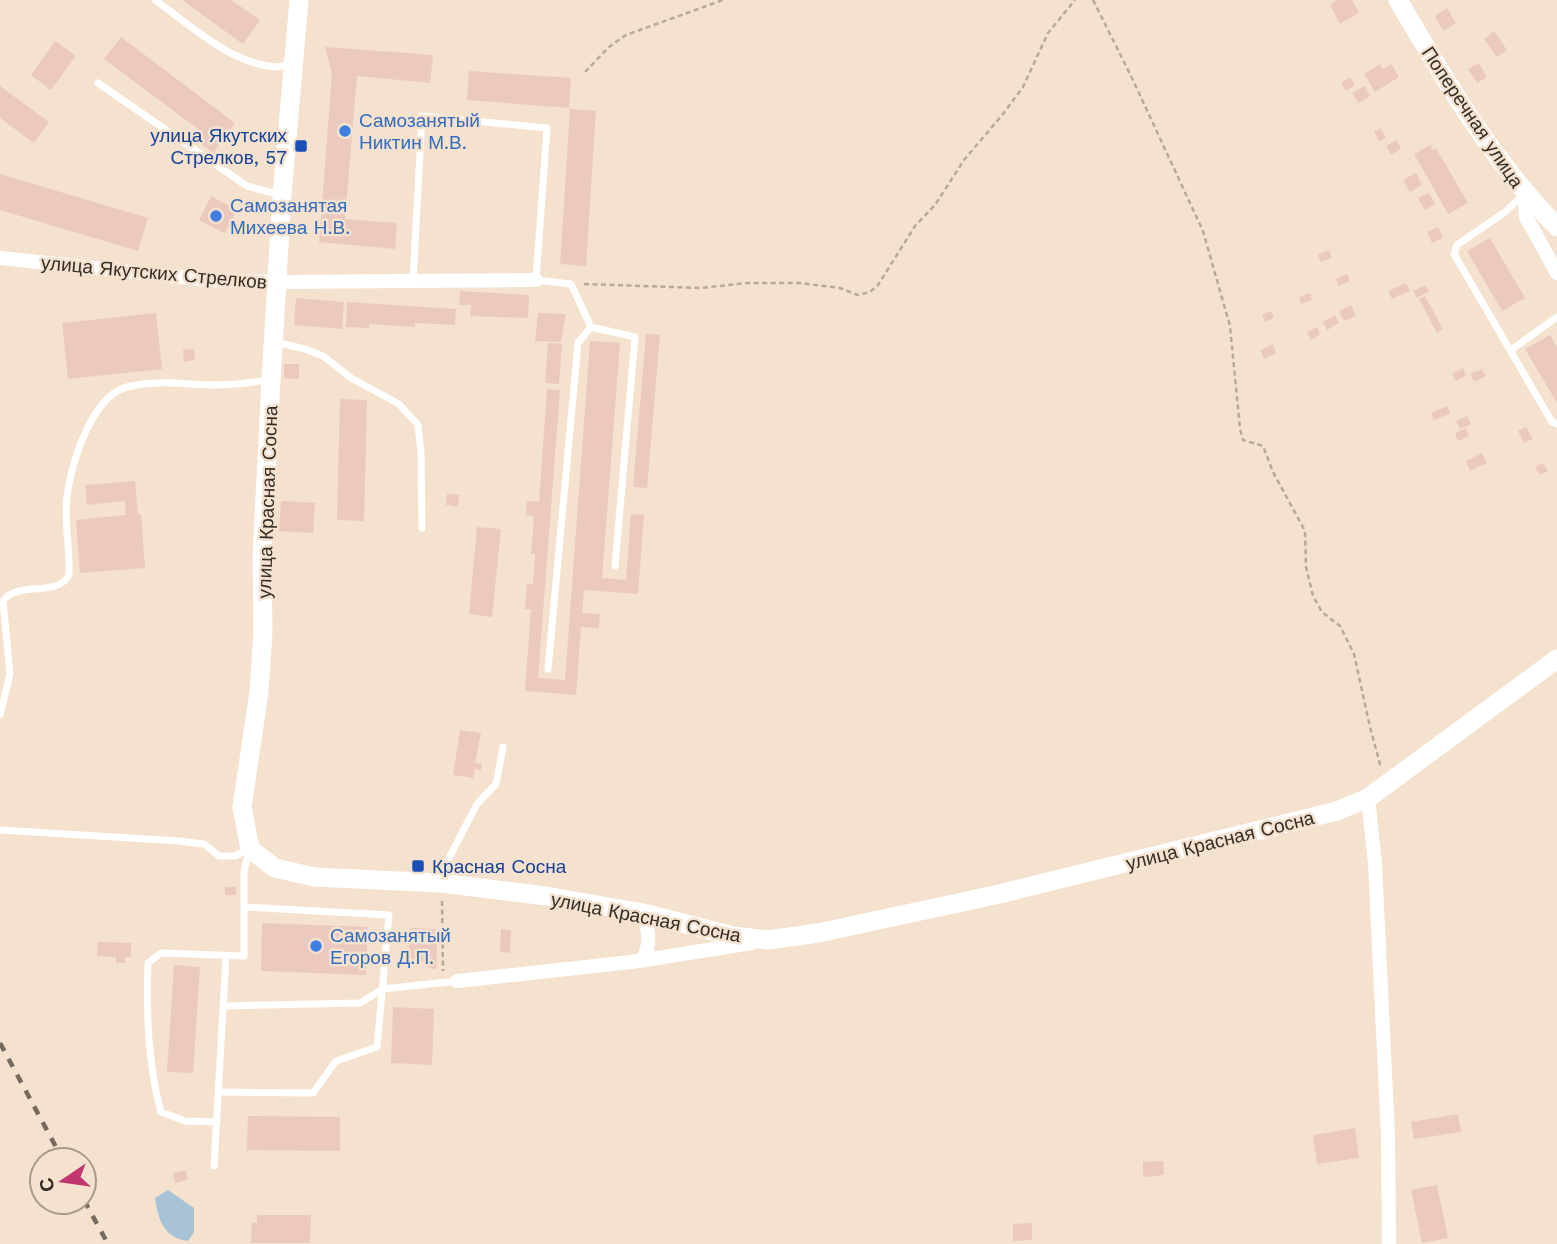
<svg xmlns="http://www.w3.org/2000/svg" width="1557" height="1244" font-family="'Work Sans',sans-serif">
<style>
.water{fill:#a8c2d6}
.building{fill:#ebc9bf}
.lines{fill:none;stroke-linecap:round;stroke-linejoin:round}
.path{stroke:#b7a999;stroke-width:2.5;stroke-dasharray:5 3.5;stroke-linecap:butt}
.lane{stroke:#fff;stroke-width:7}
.street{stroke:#fff;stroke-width:14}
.secondary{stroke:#fff;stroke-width:19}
.rail{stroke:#746a5e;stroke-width:4.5;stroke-dasharray:9 9;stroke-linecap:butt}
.shop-dot{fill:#3f7fe0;stroke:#f4e2cf;stroke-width:2.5}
.transit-dot{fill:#1a4fb4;stroke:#f4e2cf;stroke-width:2.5}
.labels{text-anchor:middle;stroke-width:5;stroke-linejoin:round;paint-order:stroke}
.street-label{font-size:19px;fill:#342e26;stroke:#f4e2cf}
.shop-label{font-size:19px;fill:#366cbe;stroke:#f4e2cf;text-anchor:start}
.transit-label{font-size:19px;fill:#164399;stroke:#f4e2cf;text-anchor:end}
</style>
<rect width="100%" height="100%" fill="#f4e2cf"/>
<path class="water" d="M168 1190 194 1208V1232L188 1241C164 1238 158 1220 155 1198Z"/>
<path class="building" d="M182 0H231L260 20 243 44Z
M1336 0H1352L1359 13 1340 24 1330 5Z
M1447 8 1456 23 1443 31 1435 16Z
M1494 31 1507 50 1497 57 1484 39Z
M121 37 235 123 213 153 192 137 198 129 104 59Z
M55 41 76 56 51 90 31 75Z
M325 47 433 55 430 83 357 76 345 219 397 223 395 249 319 242 332 74Z
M1479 63 1487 77 1477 83 1468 69Z
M1380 64 1383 69 1391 64 1399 77 1375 92 1364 74Z
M469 71 571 78 569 108 467 100Z
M1350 77 1355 85 1346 91 1341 83Z
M0 86 49 122 34 143 0 118Z
M1364 86 1370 96 1358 103 1352 93Z
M570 109 596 111 586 266 560 264Z
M1381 128 1386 138 1379 141 1374 132Z
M1397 140 1401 149 1391 155 1386 146Z
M1430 145 1433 150 1436 148 1468 203 1448 214 1414 154Z
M1416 173 1422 185 1410 192 1403 180Z
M0 174 148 218 138 251 0 210Z
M1429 193 1435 204 1425 210 1418 198Z
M211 196 237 210 225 233 199 220Z
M1438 227 1443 238 1432 243 1427 232Z
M1490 238 1525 298 1502 311 1467 251Z
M1329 250 1332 258 1321 262 1318 255Z
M1347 274 1350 281 1338 286 1336 279Z
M1406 283 1410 291 1392 299 1388 291Z
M1425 285 1429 291 1417 298 1413 291Z
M460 291 529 295 528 318 470 316 471 305H459Z
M1310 293 1312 300 1301 304 1299 297Z
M1425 296 1443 329 1437 333 1419 299Z
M296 298 344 302 342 329 294 325Z
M347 302 456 309 455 325 415 323V327L370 324 369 328 346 327Z
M1351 305 1356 316 1344 321 1339 311Z
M1271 311 1274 318 1265 322 1262 315Z
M156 313 162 369 68 379 62 323Z
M538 313 566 314 561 342 535 341Z
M1335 315 1339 323 1327 330 1323 322Z
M1317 327 1320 335 1311 340 1307 332Z
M646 334 660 335 647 488 633 487Z
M1550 335 1557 347V403L1525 349Z
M590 341 620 343 602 578 626 580 631 514 644 515 638 594 584 590 582 613 600 614 599 628 581 627 576 695 525 691 531 609H525L527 584H533L535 554H531L534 516 526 515 527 501 539 502 547 389 560 390 538 678 565 680Z
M548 343 562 344 559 384 545 383Z
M1273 344 1276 353 1264 359 1260 350Z
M194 349 195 360 184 362 183 350Z
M284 364H299V379L284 378Z
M1463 368 1466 375 1456 381 1452 374Z
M1482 369 1486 376 1474 382 1470 374Z
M340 399 367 400 364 521 337 520Z
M1447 406 1451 413 1434 420 1431 413Z
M1467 416 1471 424 1460 429 1456 421Z
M1526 427 1533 439 1524 443 1518 431Z
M1466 428 1469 436 1458 441 1455 433Z
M1482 453 1487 463 1470 471 1466 461Z
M1543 463 1548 471 1540 475 1535 467Z
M135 481 138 515 141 514 145 568 80 573 76 520 126 515 125 501 87 505 85 485Z
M447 494 459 495 458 507 446 505Z
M281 501 315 503 313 533 279 531Z
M477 527 501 529 492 617 469 614Z
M460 730 481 733 475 763 482 764 481 770 475 769 473 778 453 775Z
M225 887H236V895H225Z
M262 923 368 927 366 975 261 971Z
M410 928 438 929 436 969 428 968 429 962 408 961Z
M501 929 511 930 510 953 500 952Z
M98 942 131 943V957H125V963H116V957L97 956Z
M174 965 200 967 193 1073 167 1072Z
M393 1007 434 1009 432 1065 391 1063Z
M1458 1114 1461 1132 1414 1139 1411 1122Z
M248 1116 340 1117V1151L247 1150Z
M1355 1128 1359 1158 1317 1164 1313 1135Z
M1163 1161 1164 1175 1143 1177V1162Z
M186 1170 188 1180 175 1183 173 1173Z
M1437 1185 1448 1238 1422 1243 1411 1190Z
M257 1215H311L310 1243H251L252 1223H257Z
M1032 1223V1240L1013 1241V1224Z"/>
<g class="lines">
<path class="path" d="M1093 0 1132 78 1203 231 1230 326 1240 429 1243 440 1263 446 1273 472 1305 531 1306 567 1313 596 1322 612 1340 626 1354 654 1370 727 1381 768
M585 72 609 47 626 35 723 0
M584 284 701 288 747 283H800L840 288 858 295 870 292 878 285 915 226 935 205 964 160 1003 114 1023 87 1048 33 1075 0
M442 901 443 971"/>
<path class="lane" d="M155 0C190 25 231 64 276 67 281 67 287 64 292 63
M98 83 247 186 281 195
M1524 194 1505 212 1457 245 1454 254 1552 422 1557 424
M413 280 422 116 547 128 536 280 571 284 591 327
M591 327 635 337 615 566
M275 342 305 349 323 356 351 378 399 404 418 425 421 453 422 528
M1511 350 1557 317
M548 669 578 343 591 327
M0 715 10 674 3 601C18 580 57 598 69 575 70 554 66 532 66 511 66 476 89 397 127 387 157 379 187 385 217 385 235 385 253 382 271 380
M0 830 179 841 204 844 219 856H235L249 849
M441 881 447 862 477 804 496 784 503 747
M224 1006 360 1003 383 989 457 981
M218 1092 313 1093 336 1061 377 1047 389 915 245 907
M217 1122 185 1121 161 1112C148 1065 146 1012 148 963L161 953 244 956V871L249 852
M214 1166 226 956"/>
<path class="street" d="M1524 193 1526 217 1557 273
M0 258 208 280 277 282 536 280
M1368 798 1375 864 1388 1136 1389 1244
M643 960C651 943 649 931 643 913
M457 981 632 962 752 943"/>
<path class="secondary" d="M299 0 282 195 271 380 262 555 263 632 259 692 242 807 250 849 275 868 314 877 441 883 546 896 643 913 733 936 768 940 818 933 995 895 1337 811 1368 798 1557 659
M1398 0C1446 82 1491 159 1557 227"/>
<path class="rail" d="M0 1043 63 1160
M84 1200 108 1244"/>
</g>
<g class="shop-dot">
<circle cx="345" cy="131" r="7"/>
<circle cx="216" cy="216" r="7"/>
<circle cx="316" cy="946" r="7"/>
</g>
<g class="transit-dot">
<rect x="294" y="139" width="14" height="14" rx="3.5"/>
<rect x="411" y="859" width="14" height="14" rx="3.5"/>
</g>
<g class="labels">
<g class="street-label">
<text transform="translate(1473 117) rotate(56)" y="7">Поперечная улица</text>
<text transform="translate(154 272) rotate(5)" y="7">улица Якутских Стрелков</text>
<text transform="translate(267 502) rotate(-88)" y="7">улица Красная Сосна</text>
<text transform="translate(1220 840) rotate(-14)" y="7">улица Красная Сосна</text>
<text transform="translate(646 917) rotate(11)" y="7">улица Красная Сосна</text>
</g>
<g class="shop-label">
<text x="359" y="127">Самозанятый<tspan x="359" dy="22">Никтин М.В.</tspan></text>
<text x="230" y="212">Самозанятая<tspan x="230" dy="22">Михеева Н.В.</tspan></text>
<text x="330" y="942">Самозанятый<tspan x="330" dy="22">Егоров Д.П.</tspan></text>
</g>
<g class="transit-label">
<text x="287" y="142">улица Якутских<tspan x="287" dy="22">Стрелков, 57</tspan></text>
<text x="432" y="873" text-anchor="start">Красная Сосна</text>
</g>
</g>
<g transform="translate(63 1181) rotate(257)"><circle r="33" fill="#f4e2cf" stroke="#a79a8b" stroke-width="2"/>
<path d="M0-5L12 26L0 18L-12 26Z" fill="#c1366c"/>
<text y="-10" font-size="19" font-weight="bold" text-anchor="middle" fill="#342e26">С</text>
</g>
</svg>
